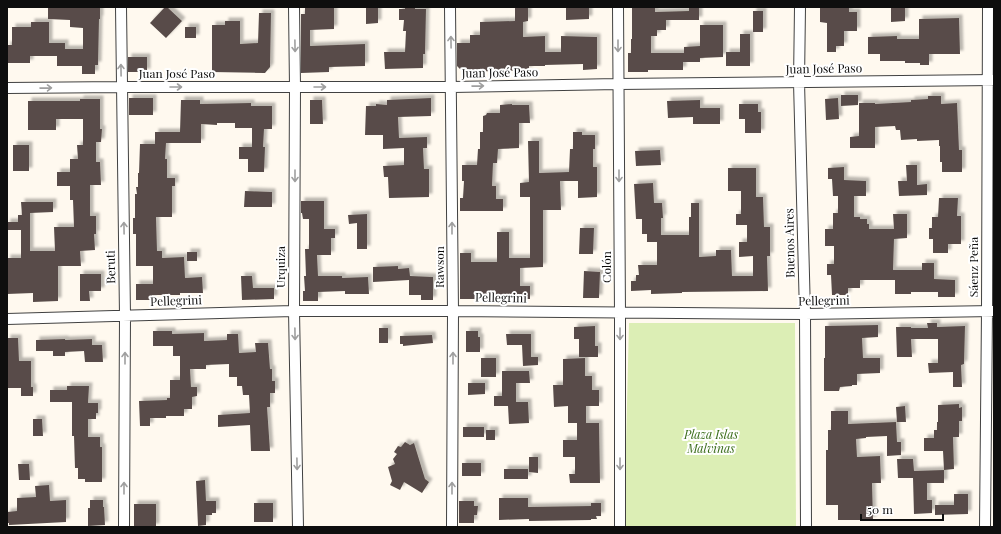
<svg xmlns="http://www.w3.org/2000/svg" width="1001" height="534" font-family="'Playfair Display',serif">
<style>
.green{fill:#dceeb5}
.building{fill:#584c49;filter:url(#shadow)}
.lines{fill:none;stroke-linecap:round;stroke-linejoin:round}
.minor-casing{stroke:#414141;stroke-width:12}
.minor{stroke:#fff;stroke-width:10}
.oneway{stroke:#9f9f9f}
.labels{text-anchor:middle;stroke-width:4;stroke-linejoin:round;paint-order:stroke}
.street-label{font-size:12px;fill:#0e0e0e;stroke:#fff}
.park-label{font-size:12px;font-style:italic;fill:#396c18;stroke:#fff}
</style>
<defs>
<filter id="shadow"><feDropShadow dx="3.5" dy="-3.5" stdDeviation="1" flood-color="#0004"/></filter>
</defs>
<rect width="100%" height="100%" fill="#fff9ef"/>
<path class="green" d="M629 323H795L796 527H684L624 526Z"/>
<path class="building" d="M48 7H100V19H99L98 65H95V74H82V66H57V56H30V63H7V45H12V27H31V22H49V43H65V49H83V28L70 27V20L48 19Z
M165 7H167L182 21 166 38 150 23Z
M305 7H334V29L310 30V46L365 44V66L329 67V72L301 73V14H305Z
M366 7H378V23L366 24Z
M405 7H415V9H426L425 54H423V68L385 69 384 52H405L406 31H403L404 20H399V9H405Z
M515 7H528V21L523 22V37L545 36V52H561V36L597 37V69L583 70V64L545 65V66H529V70L463 72 457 66V43H470V35H480V22L515 21Z
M566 7H589V19L566 20Z
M632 7H655V12L689 11V7H699V20H666V30H657V36H651V53H684V47L700 46V25H723V57L700 58V62H683V70H648V72H628V53H631V39H632Z
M820 7H849V12H857V31H844V46H836V52H827V23L820 22Z
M891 7H905V21L891 22Z
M753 11H763V32H753Z
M259 13H271L270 67 265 73 212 72V25H225V21H240V44L258 43Z
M959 18 960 54H929V65H920V63H905V61H880V54H868V37L897 36V39H919V19Z
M185 27H196V38H185Z
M740 34H750V66H726V52H740Z
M128 57H147V72H128Z
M841 95H858V105L841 106Z
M928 96H941V104L957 103 959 150H962V172H942V162H940V146H939V140L917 141V139L901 140 900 130H896L895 126 875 127V148H850V137L859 136V103H875V104L911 102V100L928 99Z
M129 98H153V115H129Z
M431 98V116L398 117 399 138 427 137V148H423L424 169H429V197L389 198 388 177H384L383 166 404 165V148L383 149V135H365L366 106H376V104L387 105V100Z
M838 98 839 119 826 120 825 99Z
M80 99H100V129H102L101 142H96V162H100L101 185H90V216H96V234H94L95 250 80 251 81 266H58V301L33 302V293L7 294V258H21V230H7V222H18V215H22L21 202H53V212L30 213V251H55L54 227H74L73 200H70V186H57V172H70V159H78L77 145H83V119H56V130H28V101H80Z
M181 100H200V104L251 103V106H272V129H264L263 147H265L264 172H248V159H239V147H252V128H235V123H217V125L201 124V143H166L165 159H167V178H175V186H172V217H156L157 251H162V258L184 257 185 278 202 277 203 293H180V295H152V300H136V284H153V266H136V234H133V218H135V194H137L136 187H138V173H139L140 144H155V132H180Z
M310 100H322L323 124H310Z
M700 100V108H720V124H693V117L668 118 667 101Z
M512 104V105H529L530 123H519V148L498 149 497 163H493L492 186H496V199H503V211H460V198H463L464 181H462V165H477L478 149H480V132H483V116L486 115 487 113H500V105Z
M739 104H758V112H761V133H745V119H739Z
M573 132H582V135H595V149H593V167H597V197L578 198V181H560L561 210H543V267L520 268V286H530V299H460V253H471V262H497V232H509V258H530V197H520V183L529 182 528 141H539V173L569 172 570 149H573Z
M13 145H29V171H13Z
M660 150 661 165 636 166 635 151Z
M906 165H917V185L927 184V195L899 196 898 181H907Z
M844 167V180L866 181V196H854V217H860V219H867V224H869V229H894L893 214H907V238L894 239 893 270H922V263H934V279L955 280V297H938V292H911V294H895V280H860V288H848V295H832L831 275H827V264H834V246H825V229H833V213H838V196H833L832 179H828V168Z
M728 168H756V197H763L764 227H770V256H767L768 291 682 292V293L651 294V290L631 291V281H636V275H639L638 265H657V242H647V234H642V219H636L634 184 653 183 654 203H662L663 218H661V235H689V217H691V203H699V257L716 256V250H731L732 276H753V256L739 257V242H747V225H736V214H741V191H728Z
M245 191 272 192V207H244Z
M939 198H958L957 216H961V244H948V253H933V239H929V228H932V217H938Z
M301 201H324V229H335V238H331V255H317L318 276H342V278L368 277 369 294H345V291L318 292V301H303V291H305L304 276H306L305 249H309V219H303L302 213H301Z
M367 214V249H357V223L349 224 348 215Z
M580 228H594L593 254H579Z
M187 252H197V261H187Z
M398 266V269L409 268 410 276 433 277V300H421V295H409V280L373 282V267Z
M584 271 600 272 599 298H583Z
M80 274H101V291H89L90 301H80Z
M241 276H252L253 288H274V299L242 300Z
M927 323H937V327L965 326 964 364 961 365 962 387H953V372L929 373 928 363H938V339H911L912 357H897L896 327H911V328H928Z
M878 325V337L862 338 863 358H880V373L857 374V385H852V386L840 387 839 391H824V358H825V326Z
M595 326V346H598V357H579V339H574V327Z
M379 328H388V343H379Z
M153 331H172V334L204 333V341L227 340V334H238L239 353 256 352 255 343H268L270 369H272V381H275V393H270V407H267L270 451H251L250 425 218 427V415L250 413 249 395H243L242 386H237V377H229V364L206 365V369H190L191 387H197V396L192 397V409H184V416H166V418H150V426H140L139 401 167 400V398H170V380H180V356H173V346H153Z
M466 331H478V337H480V352H466Z
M506 334H531V357H538V365L523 366 522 345H507Z
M432 335 433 343 403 346V344H400V336Z
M7 338H18L19 361H31V387H33V396H21V388H7Z
M65 339V340L92 339V345H102L103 362H85L84 351 65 352V356H53V351H36V340Z
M481 358H496V377H481Z
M585 358V376H592V390H599V406H586V423H599L600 483H570L569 474H575V457H563V440H577V423H568V406L554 407 553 385H563V359Z
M502 371H529L530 383H516V402H528L529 423 509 424 508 406H494V396H502Z
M468 383H485V394L468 395Z
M67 386H89L88 403H98V413H96V419H88V437H100V447H102V482H85V479H78V468H75L74 436H72V402H50V390H67Z
M959 404V408L962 407V421H959V437H953L954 469 944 470 943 451H924V438H934V430H937V422H938V405Z
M905 406 906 422H897L896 407Z
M831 411H848V424L896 422 897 442H901V455L887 456V436L866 437V438L856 439 857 457 880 456 881 483H872L873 520H838V505H826V450H828V430H831Z
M33 419H42L43 436H33Z
M463 427H484V437H463Z
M486 430H495V440H486Z
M405 442 410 445 414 443 425 479 429 482 422 493 404 482 400 490 390 485 392 481 388 467 395 464 393 459 397 454 394 452 398 446 401 447Z
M529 457H538V473L529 472Z
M897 459H913L914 471 944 470V483H927V500H932V513L914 514 913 478H898Z
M462 463H481V476H462Z
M18 464H29L30 480H19Z
M504 469H528V479H504Z
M205 480 206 501H216V513H212V515H206V525L198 526 196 481Z
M49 485 50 501 66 500V522L9 525V523H7V512L17 511V498L36 497 35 486Z
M954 494H968V514L935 515V505H954Z
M499 498H528V507L591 506V503H601V516H596L597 519H591V520L529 521V519L499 520Z
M90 500H103V507H104L105 525 88 526V508H90Z
M459 501H474V506H478L477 515H474V523H459Z
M254 503H273V522H254Z
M134 504H156V527H134Z"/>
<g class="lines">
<defs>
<path id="minor" d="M121 7 125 316 124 527
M294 7 295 87 294 311 298 527
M450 7 453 311 452 527
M618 7 620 313V527
M800 7 799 82 805 314 806 527
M7 88 122 87H452L618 84 994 80
M7 319 294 311H453L805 314 994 311
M985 527 987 311 988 7"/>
</defs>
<use href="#minor" class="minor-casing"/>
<use href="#minor" class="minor"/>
</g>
<defs><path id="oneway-shaft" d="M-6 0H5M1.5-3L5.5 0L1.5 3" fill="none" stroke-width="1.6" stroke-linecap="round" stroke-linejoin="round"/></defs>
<g class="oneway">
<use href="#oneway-shaft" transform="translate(451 42) rotate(-91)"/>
<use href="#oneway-shaft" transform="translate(295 46) rotate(89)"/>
<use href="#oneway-shaft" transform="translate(618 46) rotate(90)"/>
<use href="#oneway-shaft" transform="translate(121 70) rotate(-91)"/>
<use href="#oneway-shaft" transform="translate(478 86) rotate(-1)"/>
<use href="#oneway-shaft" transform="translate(176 87)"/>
<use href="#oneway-shaft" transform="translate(320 87)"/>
<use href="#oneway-shaft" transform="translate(46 88) rotate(-1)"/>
<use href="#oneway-shaft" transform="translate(295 176) rotate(90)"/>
<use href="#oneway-shaft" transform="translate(619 176) rotate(90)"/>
<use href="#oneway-shaft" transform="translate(124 228) rotate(-91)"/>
<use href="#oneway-shaft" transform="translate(452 228) rotate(-90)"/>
<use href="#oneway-shaft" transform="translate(295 334) rotate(89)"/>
<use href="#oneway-shaft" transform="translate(620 334) rotate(90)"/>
<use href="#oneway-shaft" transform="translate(125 358) rotate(-90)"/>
<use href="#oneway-shaft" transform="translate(453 358) rotate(-90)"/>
<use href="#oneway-shaft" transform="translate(297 464) rotate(89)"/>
<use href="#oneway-shaft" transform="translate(620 464) rotate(90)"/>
<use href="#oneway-shaft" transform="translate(124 488) rotate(-90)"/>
<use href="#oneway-shaft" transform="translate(452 488) rotate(-90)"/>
</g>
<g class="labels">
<g class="street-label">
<text transform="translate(824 69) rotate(-1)" y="4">Juan José Paso</text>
<text transform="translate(500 73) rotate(-1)" y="4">Juan José Paso</text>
<text x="177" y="78">Juan José Paso</text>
<text transform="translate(790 243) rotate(-91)" y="4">Buenos Aires</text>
<text transform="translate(111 267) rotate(-91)" y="4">Beruti</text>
<text transform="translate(281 267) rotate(-90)" y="4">Urquiza</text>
<text transform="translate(440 267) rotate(-90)" y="4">Rawson</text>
<text transform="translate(607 267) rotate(-90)" y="4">Colón</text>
<text transform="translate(974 267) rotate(-90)" y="4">Sáenz Peña</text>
<text transform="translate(501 298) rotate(1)" y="4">Pellegrini</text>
<text transform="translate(176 301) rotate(-2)" y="4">Pellegrini</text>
<text transform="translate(824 301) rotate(-1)" y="4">Pellegrini</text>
</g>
<g class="park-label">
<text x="711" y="439">Plaza Islas<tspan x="711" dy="14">Malvinas</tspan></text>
</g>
</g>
<rect width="1001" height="534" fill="none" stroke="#0e0e0e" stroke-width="16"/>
<path d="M861 514v6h82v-6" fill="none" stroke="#0e0e0e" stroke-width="2"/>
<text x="867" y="514" font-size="12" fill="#0e0e0e" stroke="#ffffff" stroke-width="3" paint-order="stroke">50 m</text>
</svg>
